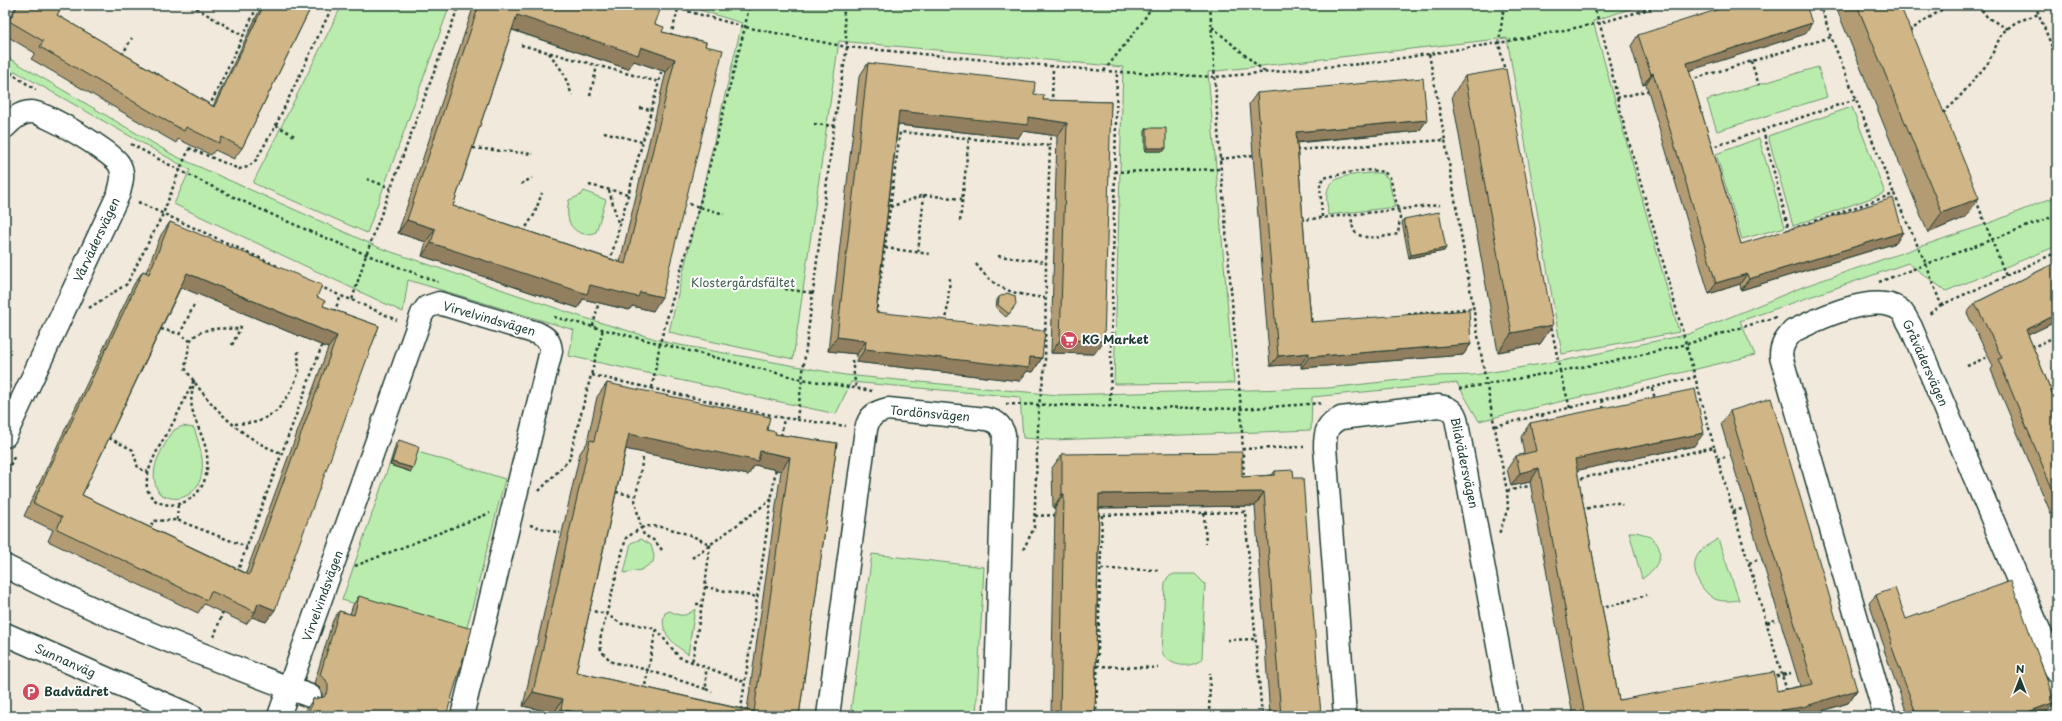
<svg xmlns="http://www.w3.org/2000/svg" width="2062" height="721" font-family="'Playpen Sans',sans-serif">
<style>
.green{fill:#baedad;stroke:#6c9570}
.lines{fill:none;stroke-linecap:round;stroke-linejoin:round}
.minor-casing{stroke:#1f3d34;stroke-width:25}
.path{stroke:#1f3d34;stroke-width:2.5;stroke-dasharray:3 3;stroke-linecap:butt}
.minor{stroke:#fff;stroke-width:22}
.wall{fill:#b39c73;stroke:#1f3d34;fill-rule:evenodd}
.shaded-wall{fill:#927f5e;stroke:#1f3d34}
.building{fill:#d0b586;stroke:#1f3d34;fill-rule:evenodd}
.labels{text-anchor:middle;stroke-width:4;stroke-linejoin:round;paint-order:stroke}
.street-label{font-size:12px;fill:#1f3d34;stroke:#fff}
.park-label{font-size:12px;fill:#3e604c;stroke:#fff}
.poi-label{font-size:12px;font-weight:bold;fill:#1f3d34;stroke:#fff;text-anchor:start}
</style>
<rect width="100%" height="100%" fill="#f1e9db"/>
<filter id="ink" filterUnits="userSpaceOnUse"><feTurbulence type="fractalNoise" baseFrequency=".025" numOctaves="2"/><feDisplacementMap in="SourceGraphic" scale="8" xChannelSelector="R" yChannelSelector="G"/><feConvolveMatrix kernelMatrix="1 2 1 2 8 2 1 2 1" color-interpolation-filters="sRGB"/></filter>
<g filter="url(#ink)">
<path class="green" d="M342 5H450L367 233 253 183Z
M684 5H1642L1593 21 1679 332 1562 354 1507 38 1208 72 1234 383 1114 384 1123 67 839 41 793 359 669 332 742 23Z
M5 56 175 156 380 248 582 317 669 343 845 375 1058 395 1328 388 1437 376 1474 375 1567 360 1689 334 1805 286 1995 221 2057 196V246L1946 291 1908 263 1740 321 1755 355 1479 421 1457 383 1312 397 1311 430 1053 440 1023 438 1020 397 851 382 836 414 569 356 574 330 408 280 403 312 174 204 190 170 15 71 5 86Z
M1818 67 1827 97 1717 131 1707 100Z
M1852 107 1885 193 1793 226 1768 136Z
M1759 138 1785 227 1742 239 1716 154Z
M1371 173H1380L1388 178 1395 207 1328 215C1328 208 1326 200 1327 193 1329 174 1357 175 1371 173Z
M584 191 606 200 596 232C583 238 569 230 568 216 567 211 568 205 569 200L581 195Z
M2057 357V392C2053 383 2050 367 2057 357Z
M183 426 194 428C198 441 204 457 202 471 200 494 178 506 159 493 146 470 162 449 174 430Z
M396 445 505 479 465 635 342 600Z
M1629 532C1650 531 1670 547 1654 568 1651 572 1646 576 1642 579Z
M641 539 651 545 654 556 653 562 641 570 624 573 631 543Z
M1718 539 1739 600C1733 601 1721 602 1715 599 1700 591 1687 566 1700 552 1704 546 1712 543 1718 539Z
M872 554 984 567 976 716H850Z
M1174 574H1195L1205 584 1202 659C1190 670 1168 666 1162 652L1165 582 1168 577Z
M695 609 688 654C674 645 658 631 665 613L670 611C681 617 685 617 695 609Z"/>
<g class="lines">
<defs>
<path id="minor" d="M5 127C12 120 20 112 31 112 45 112 112 152 119 164 125 174 121 183 119 193L5 436
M5 566C103 617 207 657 310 696
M5 634 192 716
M279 716 422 314 427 307 439 303 537 333C547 338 550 340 551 351L462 716
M828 716 866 429C869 416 875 412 888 409L986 419C996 421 1000 424 1004 434L995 716
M1345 716 1325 447C1325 432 1327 424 1341 418L1438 406C1447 407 1453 409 1456 418L1511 716
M1885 716 1781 356C1781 345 1786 339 1793 331 1818 319 1873 292 1899 309 1904 312 1908 322 1911 327L2057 672"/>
</defs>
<use href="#minor" class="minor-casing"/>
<path class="path" d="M191 5 243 36
M452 5 458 7
M665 5 745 27 847 47 1104 71 1215 77 1370 63 1499 43 1600 23 1663 5
M1210 5 1220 159 1241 409 1244 479
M1504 5 1499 43 1505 72
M1593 5C1608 43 1613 85 1624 125 1655 232 1685 339 1714 447
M1820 5 1831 37
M1978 5 1988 18 2008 29
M2035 5 2057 59
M1212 27 1265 72
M1909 31 1949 5
M671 36 678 9
M521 45 659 82 662 68
M549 53 563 72 572 95
M1429 54 1445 140
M122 55 132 38
M1751 61 1759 85
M5 69 36 90
M1104 71 1141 24 1153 5
M1690 80 1831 37 1894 194
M590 96 597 66
M1617 98 1650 90
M1052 103 1053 67
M209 107 258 5
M640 108 651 110
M1943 113 1956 101 1988 63 2002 33 2016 22 2039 14
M814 124 834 126
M276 125 296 137
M1763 130 1789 230
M604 132 642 142
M131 144C229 199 333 243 438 282
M1050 146 1051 132
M189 148 239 169 248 167 256 160 276 125 333 5
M473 148 533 154
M1710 148 1856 99
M1296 150 1445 140 1484 371 1507 491 1508 508 1499 534
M1220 159 1255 155
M1114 172 1221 169
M367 179 391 188
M521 184 532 178
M589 185 628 194
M609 190 619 226
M924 195 962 199
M138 202 277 266
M689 204 724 214
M890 207 924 195 918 253
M1322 217 1320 185 1323 178C1340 175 1378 163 1390 177L1400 218 1398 234C1387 236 1365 241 1356 233 1352 230 1352 220 1351 215
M1301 220 1440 205
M960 221 969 138
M1786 231 1894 194 1926 264 1941 305 1928 315
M523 232 534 215 542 193
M885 248 930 254
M998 256 1046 262
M610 261 659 82
M976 264C996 291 1014 294 1045 298
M2006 276 2057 252
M1879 282 2057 215
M319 286 341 296
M785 289 812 293
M352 300 397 320
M194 305 180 334 190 341 185 368C207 403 241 439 281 453
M1941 305 2006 276 1976 200
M1309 306 1312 324
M89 308 127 284 163 214 179 171 192 143
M334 312 341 296 352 300 366 255 459 5
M876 314 900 132 1050 146 1046 262 1045 367 1039 405 1034 528 1022 552
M1402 315 1473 308
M554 317 801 379 872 391
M946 323 950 278
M593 326 599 301
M161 329 180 334
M190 341C202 325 222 329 240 329L242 324
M232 345 240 329
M2031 348 2057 336
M852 360 856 389
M1967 366 1992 355
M592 375 784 418 846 426
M194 380C193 389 190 399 192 408 197 432 212 446 206 475 197 515 142 513 147 479 150 459 164 439 174 421 181 408 187 394 194 380Z
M652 388 660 343 699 207 745 27 749 5
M1652 388 1655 399
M1459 389 1560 371 1551 325
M2051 396H2057
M1602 400 1604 411
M1006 404 1241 409 1323 403
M1110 407 1117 72
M1570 408 1560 371 1619 360 1687 344 1776 317
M1542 414 1544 424
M797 419 834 126 847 47 843 5
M235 424 258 422 277 411 291 391 299 372 298 351
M1495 426 1695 377
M781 436 784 418
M109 438 133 450 138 468 148 472
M1242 449 1304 447
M643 458 635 501 641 528C655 521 697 536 710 545L705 587 692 663
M1717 459 1725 457
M5 476 15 455
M1575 480 1714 447 1782 675 1773 677
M539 491 569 460 603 329
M1507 491 1533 485
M616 492 635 496
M1245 504V512
M1581 510 1608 503H1620L1622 505
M1733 511 1742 509
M1204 513 1206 544
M1097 515 1245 512 1262 716
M1035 516 1058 515
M177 520 178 504
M530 525 560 533
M149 531 153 521 177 520 247 547
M662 550 655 541 644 535 641 528 626 538 600 639 601 651 612 662 648 670 706 689V668
M692 558 772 499
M1749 563 1757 560
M355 566 490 513
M1101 569 1159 570
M237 573 323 343
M705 587 757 597
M696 604H702
M1600 609 1647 595
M588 610 606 614 622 624 630 623 656 629 679 657 745 682
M1767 623 1775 620
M214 637 223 611
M1227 640 1256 639
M1097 666 1158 668
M706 689 712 692
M644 691 656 629
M1787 691 1782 675 1791 673
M740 716 776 467
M1096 716 1102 515
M1209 716 1210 673"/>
<use href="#minor" class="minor"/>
</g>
<path class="wall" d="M17 5H63L57 15 213 106 262 5H312L242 148 234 159 215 150 211 155 178 139 176 143 31 59 35 53 5 35V26Z
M474 5H645L655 24 662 32 706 42 653 311 632 306 629 310 583 299 578 308 422 256 426 242 398 233ZM512 30 628 69 634 61 666 72 620 262 453 206Z
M1835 5H1900L1966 217 1928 233Z
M2055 5H2057V11Z
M1805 34 1689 70 1741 244 1903 232 1896 243 1741 290 1740 284 1709 294 1646 84 1643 85 1631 46 1638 35Z
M868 63 1034 94 1043 100 1111 102 1094 354 1051 353 1057 136 1023 131 1018 138 898 125 876 312 1042 358 1033 372 1027 371 1020 381 856 362 857 354 828 351 859 77Z
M1465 76 1553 325 1540 344 1498 352 1452 96Z
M1257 93 1427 120 1419 131 1297 143 1311 322 1471 344 1463 355 1301 368V364L1270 366 1249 104Z
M1147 128 1164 151H1145V131Z
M1404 219 1444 251 1409 258 1402 222Z
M170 222 317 297 323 306 379 326 266 622 252 617 246 624 204 604 198 613 48 541 53 530 24 516 134 284 143 271 146 272 161 235ZM181 287 328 348 246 573 82 495Z
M2057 262V321L2028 335 2057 405V528L1991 370 1993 366 1967 313 1975 303Z
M999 297 1014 308 1006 317 996 308 997 300Z
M607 383 767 430 775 434 837 443 799 716H553L554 713 523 706 580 453 587 443 597 397ZM626 449 748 475 755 465 781 471 747 710 576 672Z
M1730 411 1857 690 1848 703 1806 716H1573L1530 482 1511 486 1507 469 1516 456 1524 454 1521 437 1530 423 1694 446 1577 470 1619 700 1777 691 1800 686 1721 424Z
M399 440 411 472 390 465 396 443Z
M1062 454 1242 477 1272 475 1275 471 1294 478 1321 716H1270L1255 506 1099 508 1095 716H1051L1055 508H1053L1052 468Z
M1876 595 1906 619 2048 711 2035 716H1908L1884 650 1885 649 1869 603Z
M359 596 446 716H304L307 708 313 699 322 697V694L320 688 314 684 333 620 339 611 350 614 353 605Z"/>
<path class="shaded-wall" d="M517 15 641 47 675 59 666 72 634 61 628 69 507 28Z
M1812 23 1805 34 1679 74 1687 63Z
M1653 73 1646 84 1643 85 1651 74Z
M899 111 1028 117 1067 123 1057 136 1023 131 1018 138 890 124Z
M1427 120 1419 131 1289 143 1296 132Z
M1147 148H1166L1164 151H1145Z
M1979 198 1966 217 1928 233 1942 213Z
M407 220 435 229 426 242 398 233Z
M1903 232 1896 243 1741 290 1749 279Z
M431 243 590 285 640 292 662 297 653 311 632 306 629 310 583 299 578 308 422 256Z
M1446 248 1444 251 1409 258 1411 255Z
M187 273 337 336 328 348 178 286Z
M1747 274 1740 284 1709 294 1716 283Z
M2057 314V321L2018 340 2026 330Z
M1553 325 1540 344 1498 352 1512 333Z
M837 337 866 341 857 354 828 351Z
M1060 340 1104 341 1094 354 1051 353Z
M1471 344 1463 355 1301 368 1309 357Z
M865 349 1030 357 1042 358 1033 372 1027 371 1020 381 856 362Z
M1309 353 1301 364 1270 366 1278 356Z
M1704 433 1694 446 1565 473 1575 459Z
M629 434 760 451 790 457 781 471 755 465 748 475 620 448Z
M392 462 413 468 411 472 390 465Z
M1539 468 1530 482 1511 486 1520 473Z
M1264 492 1255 506 1089 508 1099 494Z
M1062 494H1064L1055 508H1053Z
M258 603 275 610 266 622 252 617 255 612Z
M1857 690 1848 703 1806 716H1762Z
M533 692 563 699 554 713 523 706Z
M2055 702 2048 711 2035 716H2017Z
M561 709 593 716H556Z"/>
<path class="building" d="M18 5H63L57 15 214 107 264 5H312L242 148 222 137 219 143 186 127 184 131 40 47 43 41 9 21Z
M479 5H645L660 10 655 24 664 27 662 32 706 42 705 46 723 50 662 297 640 292 638 297 590 285 587 294 431 243 435 229 407 220ZM517 15 638 55 641 47 675 59 625 264 453 206Z
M1732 5H1806L1812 23 1687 63 1741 244 1893 198 1903 232 1749 279 1747 274 1716 283 1653 73 1651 74 1638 35Z
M1857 5H1900L1979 198 1942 213Z
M868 63 1035 82 1034 94 1044 95 1043 100 1111 102 1104 341 1060 340 1067 123 1028 117V125L899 111 876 312 1045 331 1042 358 1030 357 1029 368 865 349 866 341 837 337Z
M1506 69 1553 325 1512 333 1465 76Z
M1423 78 1427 120 1296 132 1311 322 1469 310 1471 344 1309 357V353L1278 356 1257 93Z
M1147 128H1166V148H1147Z
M1439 212 1446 248 1411 255 1404 219Z
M170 222 322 285 317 297 325 301 323 306 379 326 275 610 258 603 255 612 211 591 207 600 57 529 62 517 33 503 143 271 149 274ZM187 273 337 336 249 575 82 495Z
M2057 262V314L2026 330 2057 405V500L1998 359 2002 358 1975 303Z
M1007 293 1015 296 1016 304 1009 314 998 305 999 297Z
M607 383 770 417 767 430 776 432 775 434 837 443 799 716H593L561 709 563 699 533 692 590 440 594 441ZM629 434 758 461 760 451 790 457 754 712 576 672Z
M1695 389 1704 433 1575 459 1619 700 1774 672 1777 691 1813 684 1730 411 1771 398 1857 690 1803 707 1781 710V712L1762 716H1585L1539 468 1520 473 1516 456 1536 451 1530 423Z
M399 440 419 447 413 468 392 462Z
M1242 452V477L1275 475V471L1293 470 1294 478H1303L1321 716H1281L1264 492 1099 494 1095 716H1060L1064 494H1062V454Z
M2011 581 2055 702 2017 716H1917L1890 642 1892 641 1876 595 1895 588 1906 619Z
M359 596 472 629 446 716H312L308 715 313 699 324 697 328 691V685L326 680 320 675 339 611 354 615Z
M868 713 909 716H868Z"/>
</g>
<defs>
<symbol id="supermarket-disc" viewBox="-11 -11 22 22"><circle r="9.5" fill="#d1495b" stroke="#fff"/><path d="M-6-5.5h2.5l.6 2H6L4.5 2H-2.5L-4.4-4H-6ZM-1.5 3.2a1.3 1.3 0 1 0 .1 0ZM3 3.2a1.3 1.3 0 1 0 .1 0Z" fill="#fff"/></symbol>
<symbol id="parking-disc" viewBox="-11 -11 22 22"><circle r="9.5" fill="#d1495b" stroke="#fff"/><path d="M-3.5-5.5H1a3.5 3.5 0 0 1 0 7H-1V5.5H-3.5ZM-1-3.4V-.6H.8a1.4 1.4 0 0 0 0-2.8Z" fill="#fff"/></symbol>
</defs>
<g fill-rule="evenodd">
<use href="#supermarket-disc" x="1059" y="330" width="20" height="20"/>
<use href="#parking-disc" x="21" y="682" width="20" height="20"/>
</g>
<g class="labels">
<g class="street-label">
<text transform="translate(97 240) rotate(-65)" y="4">Vårvädersvägen</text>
<text transform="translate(489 319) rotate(16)" y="4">Virvelvindsvägen</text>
<text transform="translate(1925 363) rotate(66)" y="4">Gråvädersvägen</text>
<text transform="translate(930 414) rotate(5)" y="4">Tordönsvägen</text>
<text transform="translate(1464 463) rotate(78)" y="4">Blidvädersvägen</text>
<text transform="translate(323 596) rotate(-70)" y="4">Virvelvindsvägen</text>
<text transform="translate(65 661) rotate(24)" y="4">Sunnanväg</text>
</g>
<g class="park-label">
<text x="743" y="287">Klostergårdsfältet</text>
</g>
<g class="poi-label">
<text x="1082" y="344">KG Market</text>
<text x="44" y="696">Badvädret</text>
</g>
</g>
<rect width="2062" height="721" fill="none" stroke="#fff" stroke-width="20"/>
<rect x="10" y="10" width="2042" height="701" fill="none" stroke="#1f3d34" stroke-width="1.5" filter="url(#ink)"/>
<g transform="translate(2020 679)" stroke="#ffffff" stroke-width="3" paint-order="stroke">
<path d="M0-3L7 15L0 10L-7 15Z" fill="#1f3d34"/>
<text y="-6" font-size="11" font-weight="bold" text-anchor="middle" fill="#1f3d34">N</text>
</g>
</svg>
